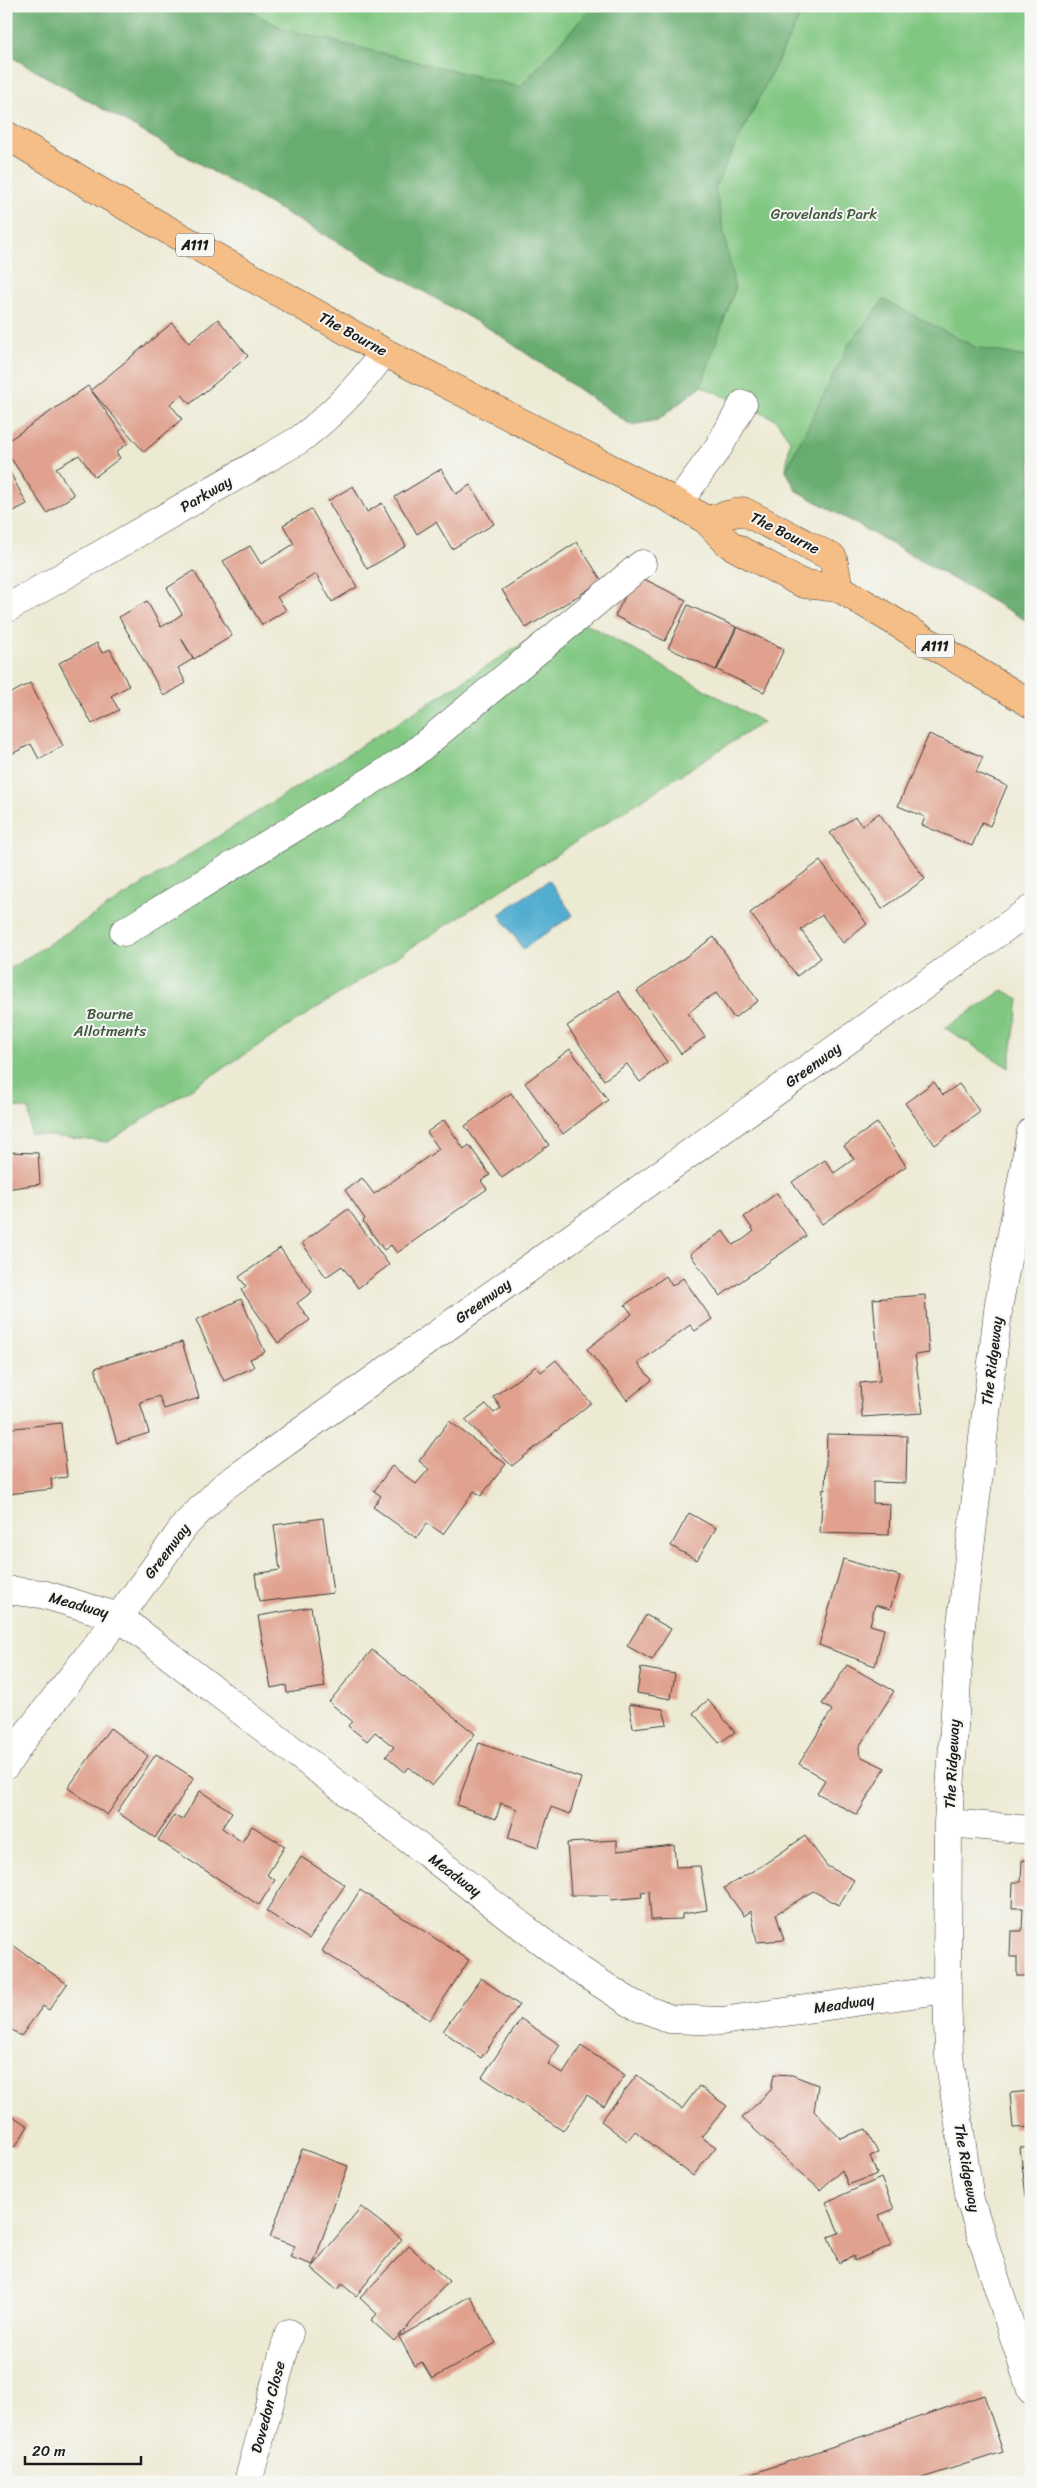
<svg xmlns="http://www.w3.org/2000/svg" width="1037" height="2488" font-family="Sriracha,sans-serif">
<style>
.green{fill:#81c782;stroke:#4e724f}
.forest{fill:#68ac70;stroke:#426446}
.water{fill:#52add0;stroke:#376476}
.building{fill:#e0a18e}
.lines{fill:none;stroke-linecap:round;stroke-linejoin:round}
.minor-casing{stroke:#3b3b38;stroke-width:29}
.major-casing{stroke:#3b3b38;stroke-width:29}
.minor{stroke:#fff;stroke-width:28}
.major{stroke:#f6be87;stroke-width:28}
.labels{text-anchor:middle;stroke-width:4;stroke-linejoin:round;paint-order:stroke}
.shield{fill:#f6f6f2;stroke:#5d5d5c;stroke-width:1}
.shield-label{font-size:14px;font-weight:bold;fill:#1c1c1c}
.park-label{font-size:15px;fill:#3f5840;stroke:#f6f6f2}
.street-label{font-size:15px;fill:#1c1c1c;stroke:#f6f6f2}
</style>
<rect width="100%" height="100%" fill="#f6f6f2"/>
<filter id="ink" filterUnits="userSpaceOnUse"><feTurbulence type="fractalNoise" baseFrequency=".02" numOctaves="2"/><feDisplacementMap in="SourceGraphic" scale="10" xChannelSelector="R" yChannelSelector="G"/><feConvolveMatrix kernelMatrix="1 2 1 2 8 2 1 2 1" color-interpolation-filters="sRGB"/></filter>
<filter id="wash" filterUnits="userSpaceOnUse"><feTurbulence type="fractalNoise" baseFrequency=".0096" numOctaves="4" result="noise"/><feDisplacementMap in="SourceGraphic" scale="20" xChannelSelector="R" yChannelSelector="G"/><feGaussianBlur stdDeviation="1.12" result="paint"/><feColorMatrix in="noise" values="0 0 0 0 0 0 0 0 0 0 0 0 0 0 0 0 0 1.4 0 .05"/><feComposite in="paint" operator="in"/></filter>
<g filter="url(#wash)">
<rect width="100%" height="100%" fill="#edead4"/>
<path class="green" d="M6 6H1031V623L796 490 786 470 790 440 775 419 701 386 658 420 631 425 495 332 17 60 6 52Z
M569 614 763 722 108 1142 30 1134 29 1109 6 1106V971Z
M1003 990 1019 999 1009 1068 945 1028Z"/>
<path class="forest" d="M6 6H240L284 29 520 87 593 6H805L715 187 735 289 701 386 658 420 631 425 495 332 17 60 6 52Z
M884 300 975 347 1031 358V623L796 490 786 470 849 344Z"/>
<path class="water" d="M549 880 573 915 523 949 499 914Z"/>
<g id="blocks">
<path class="building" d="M218 319 248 356 190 404 182 395 170 404 182 419 144 452 91 390 172 323 189 343Z
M88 386 128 443 116 452 120 458 95 477 79 455 56 468 74 495 47 513 6 451V442Z
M6 465 27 504 10 513 13 519 6 522Z
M441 469 456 494 470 485 494 524 452 549 436 522 417 534 395 497Z
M353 486 367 512 382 503 406 546 367 569 328 501Z
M311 509 357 587 332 602 316 574 277 597 286 610 262 625 223 561 250 546 261 564 294 544 283 525Z
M577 542 602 581 526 628 502 590Z
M194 571 232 636 194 659 181 638 193 659 178 668 186 683 164 696 119 617 147 601 161 627 172 621 182 614 167 588Z
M636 575 686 600 665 641 615 616Z
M688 605 736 627 716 670 668 648Z
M737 627 784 649 764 692 717 670Z
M97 643 102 653 110 649 129 686 111 696 119 710 92 724 59 663Z
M30 683 63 746 39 759 31 744 6 757V696Z
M929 734 983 757 976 772 1007 786 990 826 982 822 972 846 922 825 925 817 898 806Z
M879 813 925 879 882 909 830 833 855 817 862 826Z
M820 861 867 924 843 943 822 915 811 922 801 930 821 958 797 976 750 913Z
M714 937 758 1001 734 1018 716 993 702 1002 688 1013 705 1037 681 1054 637 991Z
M618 991 667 1062 640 1082 627 1064 604 1080 567 1026Z
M570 1049 608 1100 563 1134 525 1083Z
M934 1082 943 1095 959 1084 980 1112 935 1145 905 1103Z
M511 1093 549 1145 502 1178 465 1126Z
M444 1120 464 1149 469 1145 490 1175 481 1181 487 1189 397 1253 391 1245 384 1250 363 1221 365 1219 345 1190 362 1178 374 1194 406 1172 439 1149 427 1132Z
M877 1123 906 1166 822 1224 792 1182 825 1160 834 1173 854 1159 844 1146Z
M6 1152 38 1153 40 1184 6 1189Z
M777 1193 806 1236 720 1296 690 1254 723 1231 733 1245 744 1239 754 1231 744 1217Z
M348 1209 389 1265 358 1288 342 1266 326 1277 302 1243Z
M280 1248 312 1292 297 1303 310 1320 278 1343 241 1290 246 1286 239 1277Z
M666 1276 672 1286 683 1278 712 1319 695 1331 690 1325 638 1363 652 1380 627 1400 587 1349 632 1314 625 1305Z
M925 1295 929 1353 915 1355 923 1413 862 1417 860 1383 880 1381 873 1299Z
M241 1299 265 1352 250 1359 254 1367 224 1381 196 1320Z
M182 1342 199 1398 164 1409 159 1396 140 1402 149 1433 117 1443 95 1368Z
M556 1360 591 1403 512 1466 465 1420 486 1404 494 1413 501 1408 493 1397 536 1366 541 1372Z
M449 1421 506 1464 481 1496 474 1491 443 1534 427 1523 416 1538 373 1507 381 1496 374 1491 392 1466 416 1484 429 1469 419 1461Z
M61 1423 67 1477 51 1479 52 1489 8 1494 6 1429Z
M827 1434 907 1436 906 1483 873 1482V1503L890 1504 889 1535 820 1533 823 1489 825 1490Z
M689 1513 716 1528 697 1560 671 1546Z
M323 1518 333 1593 259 1602 255 1574 280 1570 274 1525Z
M843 1559 900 1576 890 1609 875 1605 870 1625 884 1629 875 1666 819 1645Z
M311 1607 325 1687 287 1693 286 1685 271 1688 258 1616Z
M646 1615 671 1629 652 1660 627 1646Z
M372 1650 475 1734 432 1786 409 1767 405 1772 386 1756 394 1747 375 1732 367 1741 348 1726 352 1721 329 1702Z
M847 1665 894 1691 859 1747 860 1756 885 1768 857 1815 817 1793 825 1780 799 1764 832 1710 822 1704Z
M641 1668 675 1674 671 1699 637 1693Z
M708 1700 735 1732 719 1743 693 1713Z
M629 1704 663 1709 667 1724 633 1728Z
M110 1728 148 1756 107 1815 68 1788Z
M479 1743 581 1778 570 1814 551 1807 538 1848 508 1838 517 1809 501 1803 496 1819 457 1805Z
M156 1754 194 1778 155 1838 117 1812Z
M200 1791 232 1812 222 1828 242 1842 252 1826 285 1846 267 1875 275 1880 259 1905 158 1840 174 1815 182 1820Z
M805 1836 827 1866 854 1880 839 1905 813 1891 776 1914 784 1940 757 1942 751 1911 744 1916 724 1888 763 1865Z
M617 1840V1851L674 1845 676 1867 700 1866 707 1910 682 1914V1919L651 1920 649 1891 641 1892 642 1897 611 1900 610 1895H571L567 1843Z
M301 1857 345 1885 309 1939 266 1911Z
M1022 1860 1031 1861V1976H1017V1957H1010L1011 1931H1022L1023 1908H1012L1013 1882H1021Z
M360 1890 469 1960 430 2020 322 1951Z
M6 1940 67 1984 49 2010 43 2006 21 2036 6 2026Z
M481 1978 519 2005 481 2058 443 2031Z
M521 2019 560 2045 548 2064 563 2074 581 2046 625 2075 604 2106 587 2095 563 2131 482 2077Z
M774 2074 792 2075 818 2085 814 2111 840 2138 866 2129 878 2153 870 2156 877 2174 848 2185 842 2170 820 2190 742 2118 771 2090Z
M637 2075 682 2109 699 2086 727 2106 701 2137 716 2147 693 2176 635 2131 627 2141 601 2121Z
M1031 2091V2127L1013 2128 1010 2093Z
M6 2112 28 2126 15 2147 6 2141Z
M1031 2147V2196H1026L1020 2148Z
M302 2149 348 2166 313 2265 290 2257 295 2246 270 2237Z
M881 2178 894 2209 879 2215 892 2245 854 2261V2256L839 2263 828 2237 839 2233 826 2202Z
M361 2207 402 2239 356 2296 342 2284 337 2290 311 2268Z
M409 2246 449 2281 394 2341 371 2320 377 2314 360 2298Z
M470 2296 496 2343 432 2379 422 2362 415 2366 399 2337Z
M984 2395 1003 2452 910 2482H728Z"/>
</g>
</g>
<g filter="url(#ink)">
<use href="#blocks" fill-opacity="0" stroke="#3b3b38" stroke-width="1"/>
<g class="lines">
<defs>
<path id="minor" d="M678 503 720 445 743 404
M6 609 299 440C332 415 360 386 384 352
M124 932 407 759 642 564
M1031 1132 999 1303 960 1633 948 1823 947 1989 949 2056 970 2200 1031 2390
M6 1590 42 1594 119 1617 575 1967 631 2003 670 2019 722 2021 947 1989
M6 1765 24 1738 119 1617 186 1524 222 1488 1031 909
M948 1823 1031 1830
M248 2482 289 2333"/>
<path id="major" d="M6 135 106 195 384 352 678 503 706 520 729 544 797 581 804 584 839 588 1031 704
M706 520 743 511 833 558 839 588"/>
</defs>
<use href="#minor" class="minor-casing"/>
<use href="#major" class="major-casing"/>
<use href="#minor" class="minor"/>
<use href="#major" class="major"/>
</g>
</g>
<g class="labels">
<g class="shield">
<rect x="176" y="233.5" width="38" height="23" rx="4"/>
<rect x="916" y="634.5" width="38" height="23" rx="4"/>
</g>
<g class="shield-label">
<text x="195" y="250">A111</text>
<text x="935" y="651">A111</text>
</g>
<g class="park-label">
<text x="824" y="219">Grovelands Park</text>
<text x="110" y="1019">Bourne<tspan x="110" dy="17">Allotments</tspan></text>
</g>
<g class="street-label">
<text transform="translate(353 334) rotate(29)" y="5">The Bourne</text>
<text transform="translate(206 494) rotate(-30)" y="5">Parkway</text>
<text transform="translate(785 533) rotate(27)" y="5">The Bourne</text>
<text transform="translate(813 1065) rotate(-36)" y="5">Greenway</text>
<text transform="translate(483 1301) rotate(-36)" y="5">Greenway</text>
<text transform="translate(992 1361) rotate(-83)" y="5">The Ridgeway</text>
<text transform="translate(167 1551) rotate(-53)" y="5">Greenway</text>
<text transform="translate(79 1605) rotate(16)" y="5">Meadway</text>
<text transform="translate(952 1764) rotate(-87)" y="5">The Ridgeway</text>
<text transform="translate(455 1875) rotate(37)" y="5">Meadway</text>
<text transform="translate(844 2004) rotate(-8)" y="5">Meadway</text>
<text transform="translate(967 2168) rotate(80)" y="5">The Ridgeway</text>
<text transform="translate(268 2407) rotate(-75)" y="5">Dovedon Close</text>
</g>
</g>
<rect width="1037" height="2488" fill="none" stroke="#f6f6f2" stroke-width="25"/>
<path d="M25 2456v8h116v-8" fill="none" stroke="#1c1c1c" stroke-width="2.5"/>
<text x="32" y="2456" font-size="15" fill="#1c1c1c" stroke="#f6f6f2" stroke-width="4" paint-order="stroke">20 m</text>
</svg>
